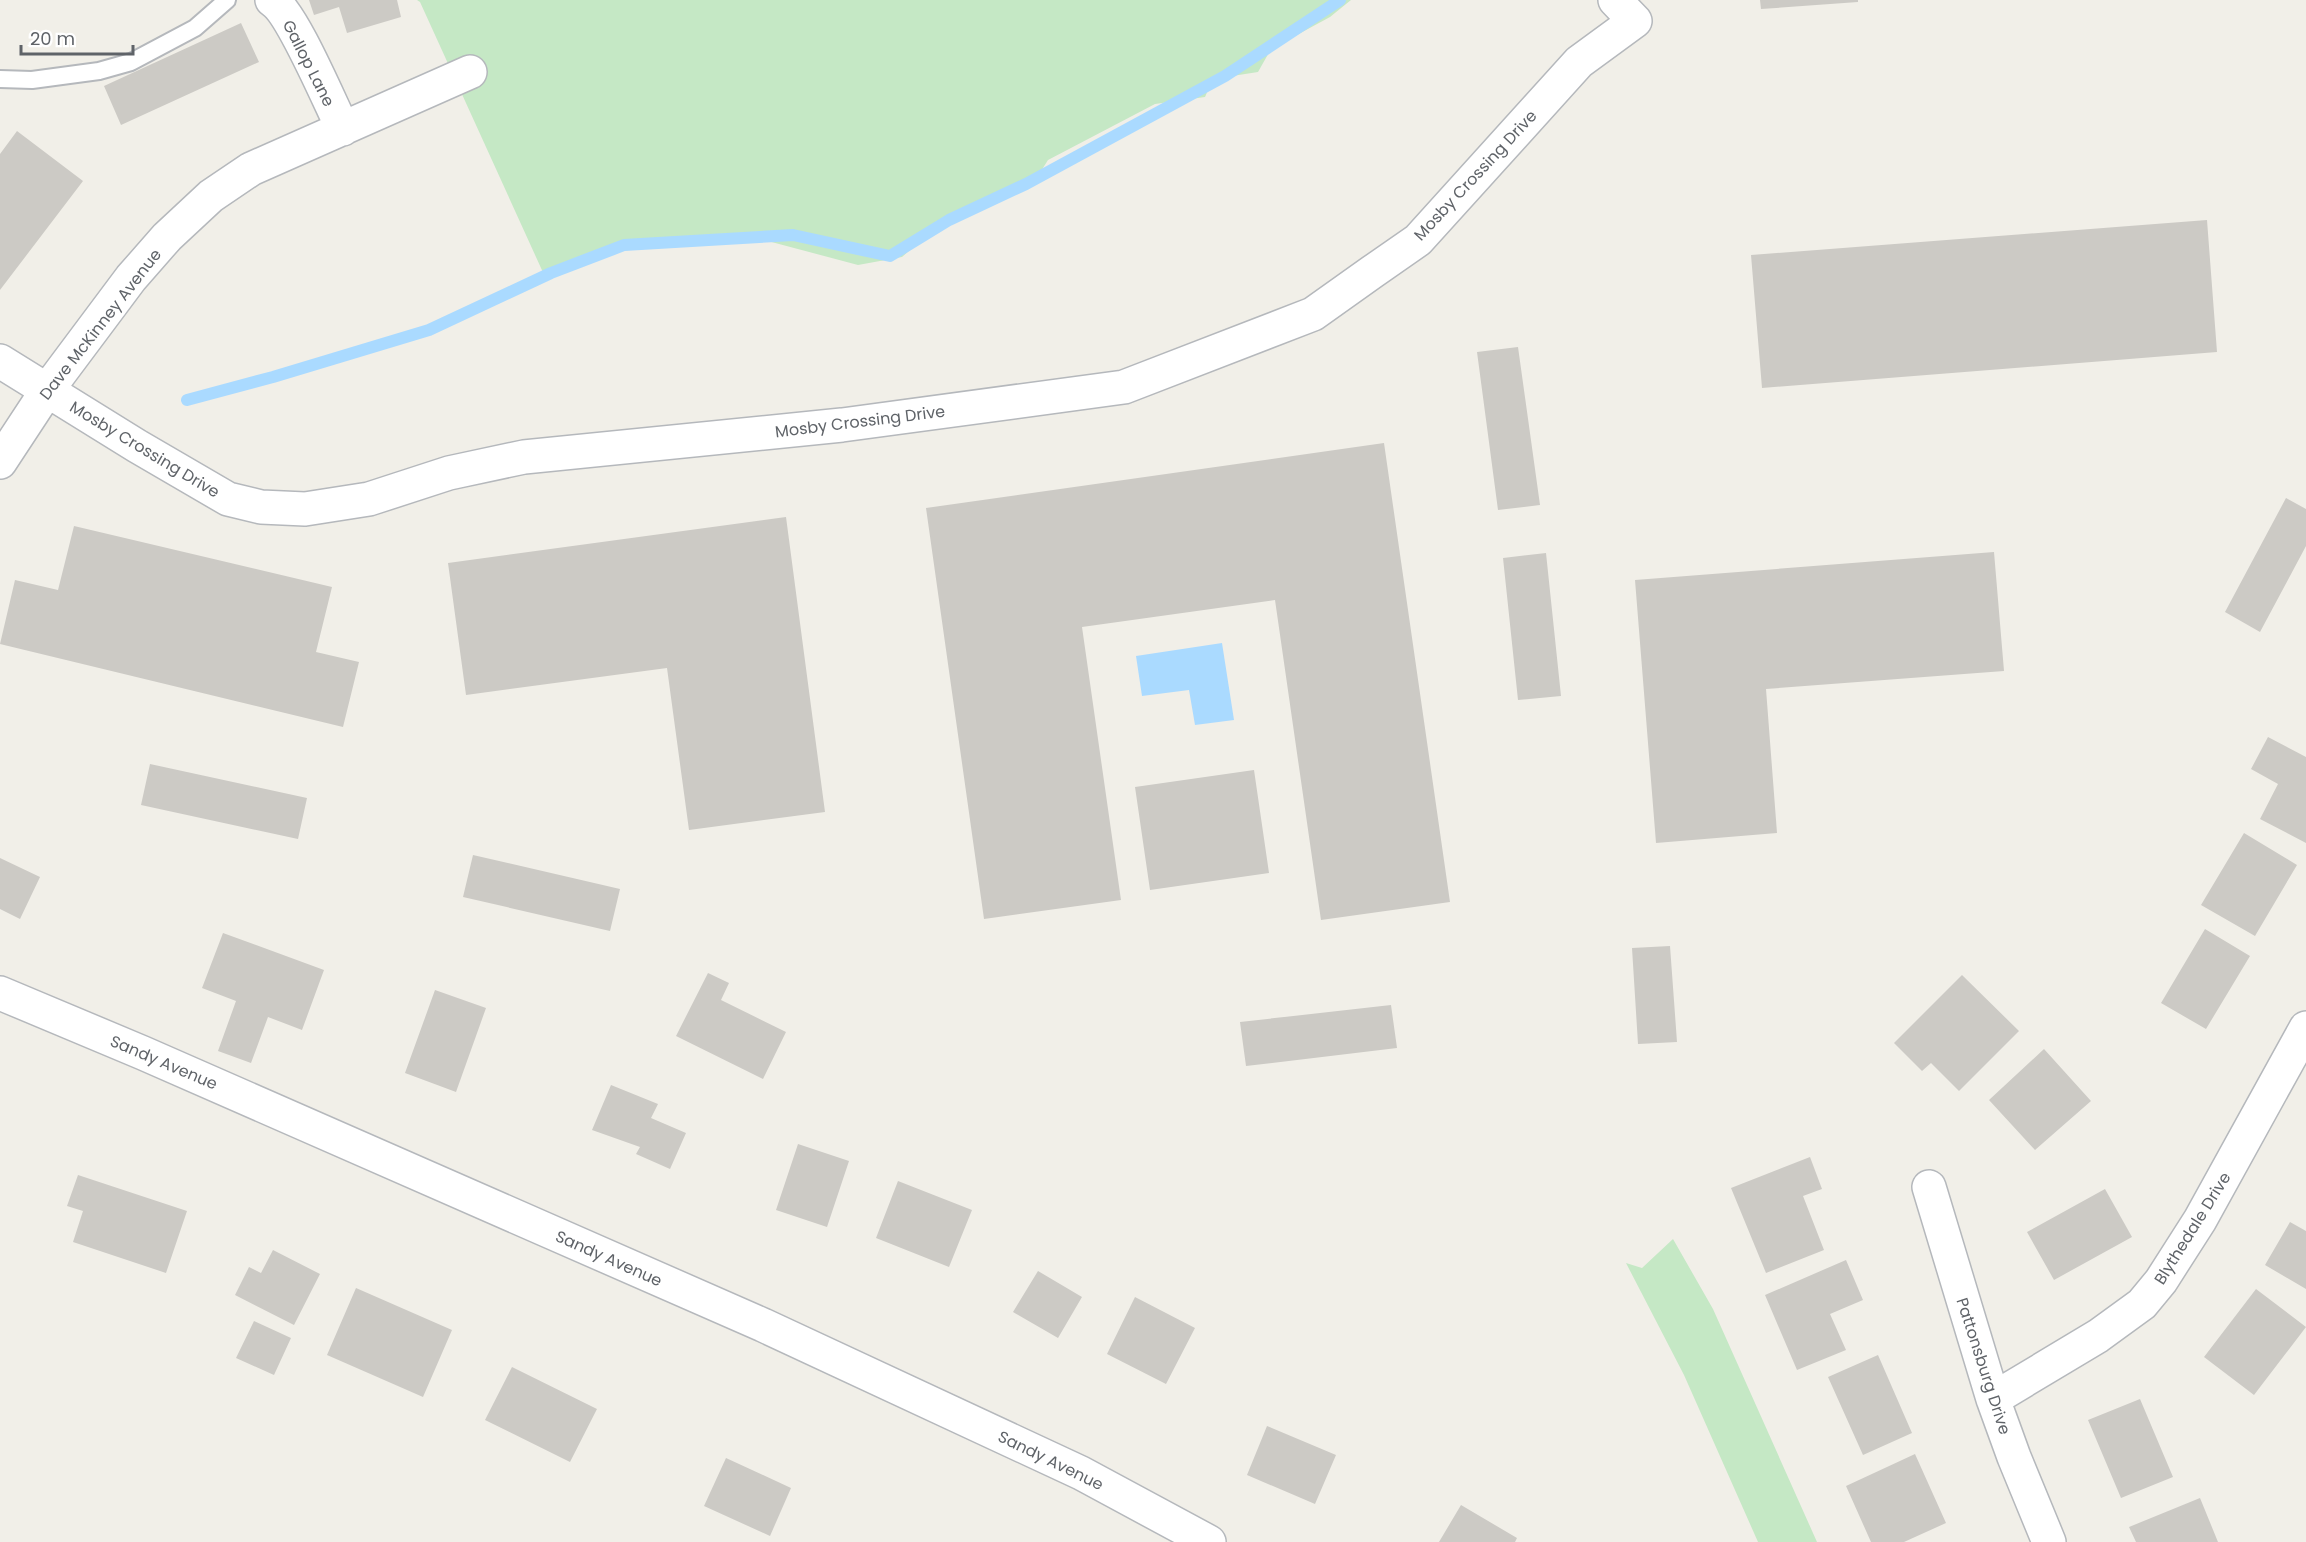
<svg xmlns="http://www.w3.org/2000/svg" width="2306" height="1542" font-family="Poppins,sans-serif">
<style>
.green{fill:#c5e8c5}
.water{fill:#aadaff}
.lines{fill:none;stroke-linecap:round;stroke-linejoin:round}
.stream{stroke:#aadaff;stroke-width:12}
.building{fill:#cccac5}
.lane-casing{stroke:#b5b8bc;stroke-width:20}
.street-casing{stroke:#b5b8bc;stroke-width:36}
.lane{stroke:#fff;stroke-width:16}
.street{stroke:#fff;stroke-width:33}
.labels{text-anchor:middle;stroke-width:6;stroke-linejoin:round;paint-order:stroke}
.street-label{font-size:16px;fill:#5f6368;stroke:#fff}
</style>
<rect width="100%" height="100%" fill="#f1efe8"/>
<path class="green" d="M417 0H1351L1330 17 1271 49 1258 72 1213 79 1205 97 1155 104 1048 160 1031 187 997 193 987 207 949 216 902 257 858 265 764 240 604 252 546 279 420 2Z
M1673 1239 1713 1309 1817 1542H1758L1684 1375 1626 1263 1642 1268Z"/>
<path class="water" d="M1222 643 1234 720 1195 725 1189 690 1142 696 1136 656Z"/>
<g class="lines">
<path class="stream" d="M187 400 273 377 429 330 551 273 624 245 793 235 890 256 949 220 1026 184 1225 76 1340 0"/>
</g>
<path class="building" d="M309 0H397L401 17 347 33 339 7 314 15Z
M1760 0H1858V2L1761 9Z
M241 23 259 62 121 125 104 86Z
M17 131 83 181 0 290V154Z
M2207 220 2217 352 1762 388 1751 255Z
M1518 347 1540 505 1498 510 1477 352Z
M1384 443 1450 902 1321 920 1275 600 1082 627 1121 900 984 919 926 508Z
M2286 498 2306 509V546L2260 632 2225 612Z
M786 517 825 812 689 830 667 668 466 695 448 563Z
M74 526 332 587 316 652 359 662 343 727 0 644 15 580 58 590Z
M1994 552 2004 671 1766 689 1777 833 1656 843 1635 580Z
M1546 553 1561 696 1518 700 1503 558Z
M2268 737 2306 757V843L2260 819 2278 784 2251 769Z
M150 764 307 798 298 839 141 805Z
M1254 770 1269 873 1150 890 1135 787Z
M2244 833 2297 865 2255 936 2201 905Z
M473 855 620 889 610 931 463 897Z
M0 858 40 877 20 919 0 909Z
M2205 929 2250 956 2206 1029 2161 1003Z
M223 933 324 970 302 1030 268 1017 251 1063 218 1051 236 1001 202 988Z
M1670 946 1677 1042 1638 1044 1632 948Z
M708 973 729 983 721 1000 786 1032 763 1079 676 1036Z
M1962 975 2019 1031 1959 1091 1931 1063 1922 1071 1894 1043Z
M435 990 486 1008 456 1092 405 1073Z
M1391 1005 1397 1048 1246 1066 1240 1022Z
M2044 1049 2091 1101 2035 1150 1989 1100Z
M611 1085 658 1104 651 1118 686 1133 670 1169 636 1154 640 1147 592 1130Z
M798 1144 849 1161 827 1227 776 1210Z
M1810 1157 1822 1189 1803 1196 1824 1250 1766 1273 1731 1188Z
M78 1175 187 1211 166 1273 73 1242 83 1211 67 1206Z
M898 1181 972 1210 949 1267 876 1238Z
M2105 1189 2132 1237 2054 1280 2027 1232Z
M2290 1222 2306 1231V1289L2265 1265Z
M273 1250 320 1274 294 1325 235 1295 249 1267 261 1273Z
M1846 1260 1863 1300 1830 1314 1846 1350 1797 1370 1765 1295Z
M1038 1271 1082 1297 1058 1338 1013 1312Z
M356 1288 452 1330 423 1397 327 1355Z
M2256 1289 2306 1327 2254 1395 2204 1357Z
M1135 1297 1195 1328 1166 1384 1107 1354Z
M254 1321 291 1338 274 1375 236 1358Z
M1878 1355 1912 1433 1863 1455 1828 1377Z
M512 1367 597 1409 570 1462 485 1420Z
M2140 1399 2173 1477 2121 1498 2088 1420Z
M1267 1426 1336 1455 1315 1504 1247 1475Z
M1915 1454 1946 1523 1904 1542H1871L1846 1486Z
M726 1458 791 1488 770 1536 704 1506Z
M2200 1498 2218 1542H2136L2129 1527Z
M1461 1505 1517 1538 1515 1542H1439Z"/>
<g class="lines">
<defs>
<path id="lane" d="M0 79 32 80 99 71 131 62 195 28 227 0"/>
<path id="street" d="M272 0C292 12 330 103 343 129
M0 361 137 446 228 499 261 507 305 509 369 499 449 473 524 457 842 425 1124 387 1313 314 1372 272 1418 240 1579 62 1635 21 1615 0
M0 462 48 389 131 278 167 237 211 196 251 169 470 72
M0 993 143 1053 763 1325 1081 1473 1209 1542
M1929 1187 1993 1399 2014 1457 2049 1542
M1993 1399 2098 1336 2142 1304 2161 1281 2200 1220 2306 1028"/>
</defs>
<use href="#lane" class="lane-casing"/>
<use href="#street" class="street-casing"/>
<use href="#lane" class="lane"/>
<use href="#street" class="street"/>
</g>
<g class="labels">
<g class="street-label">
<text transform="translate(309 63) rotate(63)" y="6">Gallop Lane</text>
<text transform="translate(1475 175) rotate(-47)" y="6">Mosby Crossing Drive</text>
<text transform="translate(100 324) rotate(-52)" y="6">Dave McKinney Avenue</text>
<text transform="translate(860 421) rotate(-7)" y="6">Mosby Crossing Drive</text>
<text transform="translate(145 449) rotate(31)" y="6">Mosby Crossing Drive</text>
<text transform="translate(164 1062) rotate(23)" y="6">Sandy Avenue</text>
<text transform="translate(2192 1228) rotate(-58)" y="6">Blythedale Drive</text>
<text transform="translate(609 1258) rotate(24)" y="6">Sandy Avenue</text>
<text transform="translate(1984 1366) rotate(72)" y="6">Pattonsburg Drive</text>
<text transform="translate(1051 1460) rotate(26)" y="6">Sandy Avenue</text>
</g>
</g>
<path d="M21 45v9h112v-9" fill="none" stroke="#5f6368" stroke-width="3"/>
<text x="30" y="45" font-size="18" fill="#5f6368" stroke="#ffffff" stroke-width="4.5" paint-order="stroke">20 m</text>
</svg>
